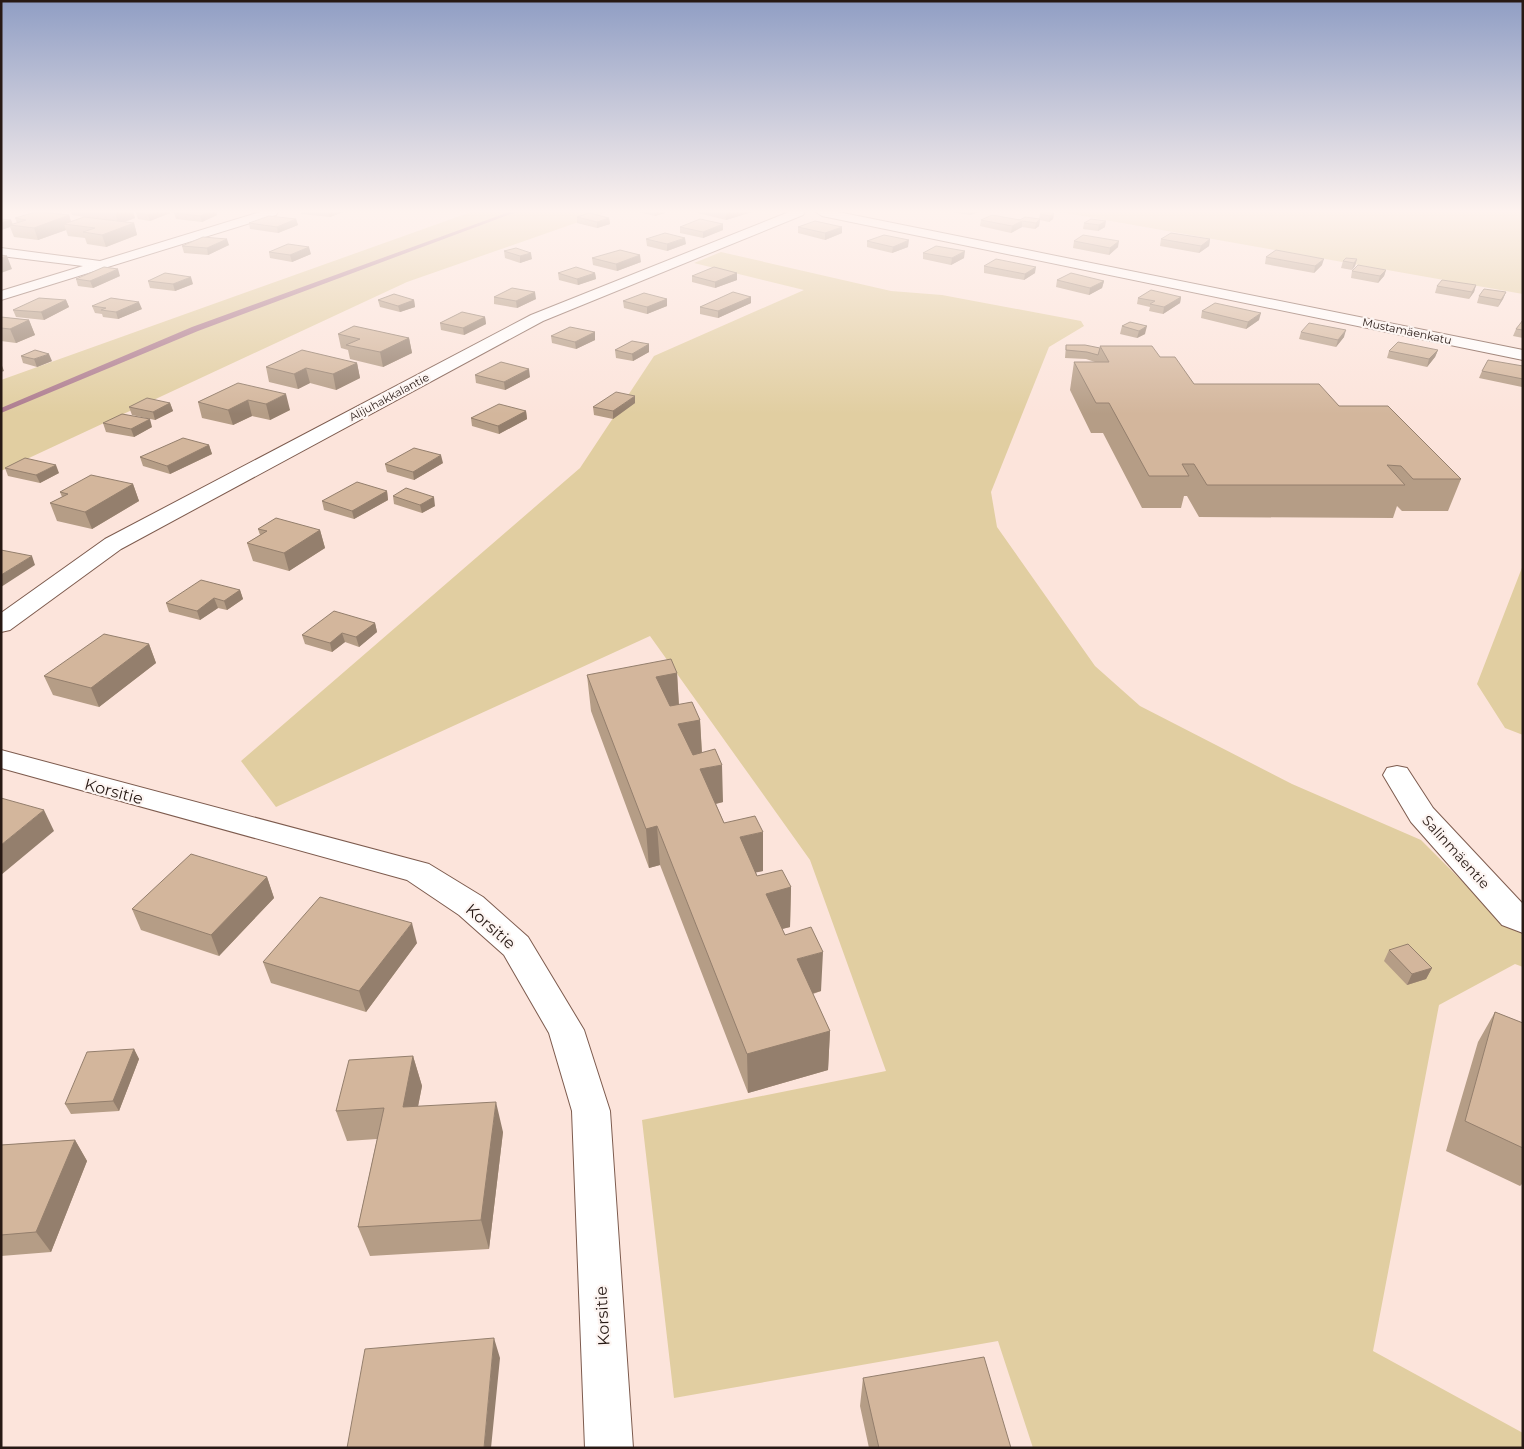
<svg xmlns="http://www.w3.org/2000/svg" width="1524" height="1449" font-family="Montserrat,sans-serif">
<style>
.green{fill:#e1cea1}
.lines{fill:none;stroke-linecap:round;stroke-linejoin:round}
.stream{fill:#ad7c8f;fill-rule:evenodd}
.street-casing{stroke:#7d5b4e;stroke-width:2}
.street{fill:#fff;fill-rule:evenodd}
.wall{fill:#b59d86}
.shaded-wall{fill:#947f6d}
.building{fill:#d3b69c;stroke:#947f6d}
.labels{text-anchor:middle;stroke-width:4.5;stroke-linejoin:round;paint-order:stroke}
.far-street-label{font-size:11px;fill:#271914;stroke:#fdf5f2}
.street-label{font-size:14px;fill:#271914;stroke:#fdf5f2}
.near-street-label{font-size:16px;fill:#271914;stroke:#fdf5f2}
</style>
<rect width="100%" height="100%" fill="#fce4db"/>
<path class="green" d="M471 212H607L407 282 1 471V380Z
M1060 212H1523V294Z
M721 252 891 291 942 295 1081 321 1084 326 1049 347 991 492 997 527 1095 666 1140 706 1292 784 1421 840 1501 920 1523 934V967L1515 964 1439 1005 1373 1351 1523 1433V1448H1033L998 1341 674 1398 642 1120 886 1071 810 860 650 636 276 807 241 761 580 468 654 356 804 290 694 263Z
M1523 565V735L1505 728 1477 684Z"/>
<g class="lines">
<path class="stream" d="M509 212H516L198 331 1 413V408L192 327Z"/>
<defs>
<path id="street" d="M260 212H278L276 215 1 300V291L83 266 1 256V248L100 261Z
M789 212H805L803 215 543 321 121 549 10 630 1 632V613L105 539 531 315Z
M816 212H838L1523 350V360L822 216Z
M1 750 429 864 483 897 528 937 584 1030 610 1111 633 1448H585L572 1111 549 1033 504 955 459 915 407 880 1 768Z
M1397 766 1407 768 1433 808 1523 904V933L1502 925 1411 822 1383 775 1387 768Z"/>
</defs>
<use href="#street" class="street-casing"/>
<use href="#street" class="street"/>
</g>
<path class="wall" d="M71 212H133L135 218 125 222 134 223 137 235 106 247 87 244 85 238 68 236 66 230 38 240 14 237 10 227 1 230V219L11 220 13 224 17 223 15 218 69 215 71 221 91 218 72 215Z
M141 212H170V213L150 221 138 219 136 213Z
M179 212H216L217 215 202 222 176 219 174 213Z
M301 212H343L330 217 301 214Z
M638 212H665V213L655 216Z
M698 212H752L726 220 698 213Z
M952 212H978L970 215Z
M1054 213 1053 219 1049 222 1040 220 1039 226 1035 229 1022 227 1011 233 980 226 981 220 1039 219 1040 214Z
M577 217 609 218 610 224 597 228 577 223Z
M296 219 298 225 278 233 250 229 249 223Z
M1091 219 1105 227 1098 231 1083 229 1084 223Z
M723 224V230L703 238 680 233V227Z
M798 227 842 233 825 240 798 233Z
M646 239 686 244 667 251 647 246Z
M1161 239H1210L1209 246 1199 253 1160 246Z
M867 241 908 247 892 253 867 247Z
M1074 241 1118 247 1109 255 1073 248Z
M229 245 208 255 184 253 182 246Z
M504 251 532 259 520 263 505 258Z
M269 252 311 254 292 262 270 258Z
M923 253 964 258 951 265 923 259Z
M1266 257 1322 265 1314 273 1265 264Z
M592 258 641 262 617 271 593 265Z
M1357 259 1355 266 1352 270 1341 268 1343 261Z
M984 266 1035 273 1024 280 984 273Z
M1386 270 1384 276 1378 283 1351 278 1352 271Z
M558 273H595L596 279 578 285 559 280Z
M737 273V280L715 288 692 282V276Z
M120 276 93 288 78 286 76 279Z
M1057 280 1104 281 1102 288 1089 295 1056 287Z
M148 281 193 284 175 291 150 288Z
M1476 285 1474 292 1469 299 1435 293 1437 286Z
M1506 292 1503 299 1498 307 1477 303 1479 296Z
M494 297 536 299 517 308 494 304Z
M751 297V303L718 318 700 314V307Z
M1181 297 1180 303 1163 314 1149 311 1150 307 1137 304 1138 298Z
M667 299V306L647 314 624 308 623 301Z
M66 300 69 307 44 320 16 317 13 310Z
M378 300H414L415 307 400 312 380 307Z
M92 306 142 309 118 319 103 317 102 314 95 313Z
M1202 311 1259 320 1246 329 1201 318Z
M1 317 29 320 35 335 16 343 1 341Z
M485 317 486 324 464 335 441 330 440 323Z
M1523 320V338L1513 336 1516 329Z
M1130 322 1145 334 1137 338 1120 334 1122 326Z
M595 332V340L576 349 552 343 551 336Z
M1301 332 1344 337 1336 347 1299 339Z
M338 334 409 338 412 353 383 367 350 359 348 350 341 348Z
M1066 345 1100 348V346L1160 357 1194 384 1339 406 1461 479 1448 511H1402L1397 506 1393 518 1199 517 1187 496H1184L1181 508H1142L1103 433H1091L1070 390 1074 362H1095L1086 359 1065 358Z
M615 350 649 352 633 361 616 358Z
M1438 350 1435 357 1427 367 1387 358 1389 351Z
M21 356 52 361 37 367 23 363Z
M357 363 360 378 336 390 310 383 298 389 269 382 266 367Z
M1523 366 1522 387 1479 378 1482 371Z
M475 375 530 377 505 390 476 383Z
M238 383 290 410 270 420 252 416 233 425 202 418 198 402Z
M170 403 173 411 155 420 132 415 129 407Z
M635 403 613 419 594 415 593 407Z
M526 411 527 419 499 434 472 426 471 418Z
M103 423 152 427 134 437 106 432Z
M209 445 212 454 170 474 143 466 140 457Z
M443 463 414 480 387 472 385 464Z
M5 468 59 473 40 483 8 476Z
M133 484 139 501 92 529 57 521 50 503 62 497 60 492Z
M387 491 388 500 354 519 324 510 322 501Z
M393 496 435 506 422 513 394 504Z
M258 529 320 530 325 548 289 571 253 561 247 543 260 535Z
M240 590 243 599 227 610 218 608 200 620 169 612 166 603Z
M375 623 377 632 359 647 345 642 332 652 305 644 302 635Z
M149 644 156 663 99 707 53 695 44 676Z
M677 673 679 704 700 720 702 752 723 802 716 804 724 823 763 871 756 872 757 876 791 887 790 927 782 929 785 935 821 991 813 994 830 1031 828 1070 748 1093 660 865 649 868 591 711 587 675Z
M267 877 274 898 219 956 141 930 132 909Z
M417 943 366 1012 271 983 263 962Z
M1389 950 1432 968 1426 979 1407 985 1384 961Z
M1495 1012 1523 1023V1183L1520 1186 1446 1151 1478 1042Z
M134 1049 139 1059 119 1111 71 1114 65 1104Z
M413 1056 422 1086 418 1106 503 1132 489 1249 370 1256 358 1227 377 1139 347 1141 336 1111Z
M75 1140 87 1161 51 1252 1 1256V1145Z
M863 1378 1011 1448H869L860 1406Z"/>
<path class="shaded-wall" d="M109 212H133L135 218 118 224 115 212Z
M156 212H170V213L150 221 148 215Z
M210 212H216L217 215 202 222 200 216Z
M328 212H343L330 217Z
M655 212H665V213L655 216Z
M726 212H752L726 220Z
M970 212H978L970 215Z
M1054 213 1053 219 1049 222 1050 216Z
M69 215 72 225 64 224 66 230 38 240 34 228Z
M609 218 610 224 597 228V222Z
M296 219 298 225 278 233 277 227Z
M1040 219 1039 226 1035 229 1036 223Z
M11 220 13 226 10 225V227L1 230V223Z
M1022 221V227L1011 233 1012 226Z
M1106 221 1105 227 1098 231 1099 225Z
M134 223 137 235 106 247 102 235Z
M723 224V230L703 238V232Z
M842 227V233L825 240V233Z
M685 238 686 244 667 251V244Z
M227 239 229 245 208 255 207 248Z
M1210 239 1209 246 1199 253 1201 246Z
M909 240 908 247 892 253 893 247Z
M1119 241 1118 247 1109 255 1110 248Z
M309 247 311 254 292 262 290 255Z
M965 251 964 258 951 265 952 258Z
M531 253 532 259 520 263V256Z
M640 255 641 262 617 271 616 264Z
M7 256 12 269 1 273V258Z
M1324 259 1322 265 1314 273 1315 266Z
M1357 259 1355 266 1352 270 1354 263Z
M1036 267 1035 273 1024 280 1025 274Z
M118 269 120 276 93 288 90 281Z
M1386 270 1384 276 1378 283 1380 276Z
M595 273 596 279 578 285 577 279Z
M737 273V280L715 288V282Z
M191 277 193 284 175 291 173 284Z
M1104 281 1102 288 1089 295 1090 288Z
M1476 285 1474 292 1469 299 1472 292Z
M535 292 536 299 517 308 516 301Z
M1506 292 1503 299 1498 307 1501 300Z
M751 297V303L718 318V311Z
M1181 297 1180 303 1163 314 1164 307Z
M667 299V306L647 314V307Z
M66 300 69 307 44 320 41 312Z
M414 300 415 307 400 312 398 306Z
M139 302 142 309 118 319 116 312Z
M1261 313 1259 320 1246 329 1248 322Z
M485 317 486 324 464 335 463 328Z
M29 320 35 335 16 343 10 329Z
M1147 326 1145 334 1137 338 1139 331Z
M1346 330 1344 337 1336 347 1338 340Z
M595 332V340L576 349 575 342Z
M409 338 412 353 383 367 380 352Z
M649 344V352L633 361 632 354Z
M1438 350 1435 357 1427 367 1429 359Z
M49 354 52 361 37 367 34 359Z
M1 363 4 371 1 372Z
M357 363 360 378 336 390 333 374Z
M306 368 310 383 298 389 294 374Z
M529 369 530 377 505 390 504 382Z
M286 394 290 410 270 420 266 404Z
M635 396V403L613 419V411Z
M248 400 252 416 233 425 228 410Z
M170 403 173 411 155 420 153 412Z
M526 411 527 419 499 434 498 426Z
M150 419 152 427 134 437 131 429Z
M209 445 212 454 170 474 167 466Z
M441 455 443 463 414 480 413 472Z
M56 465 59 473 40 483 36 475Z
M133 484 139 501 92 529 85 512Z
M387 491 388 500 354 519 352 511Z
M434 497 435 506 422 513 420 505Z
M320 530 325 548 289 571 284 553Z
M32 556 35 565 1 587V575Z
M240 590 243 599 227 610 224 601Z
M214 598 218 608 200 620 197 611Z
M375 623 377 632 359 647 356 637Z
M342 633 345 642 332 652 330 643Z
M149 644 156 663 99 707 91 688Z
M677 673 679 709 659 713 656 677Z
M700 720 702 757 680 761 678 724Z
M722 765 723 802 701 807 700 769Z
M44 810 54 831 1 875V845Z
M657 826 660 865 649 868 646 829Z
M763 832V871L740 876V837Z
M267 877 274 898 219 956 211 935Z
M791 887 790 927 766 933V894Z
M412 923 417 943 366 1012 359 991Z
M823 952 821 991 796 998 797 959Z
M1432 968 1426 979 1407 985 1412 974Z
M830 1031 828 1070 748 1093 747 1054Z
M134 1049 139 1059 119 1111 113 1101Z
M413 1056 422 1086 412 1137 403 1107Z
M496 1102 503 1132 489 1249 481 1220Z
M75 1140 87 1161 51 1252 36 1232Z
M494 1338 500 1358 491 1448H484Z"/>
<path class="building" d="M36 212H40L69 215 34 228 10 225 26 220 15 218Z
M141 212H156L148 215 136 213Z
M179 212H210L200 216 174 213Z
M1042 212 1054 213 1050 216 1040 214Z
M589 213 609 218 597 222 577 217Z
M992 215 1020 220 1025 217 1040 219 1036 223 1022 221 1012 226 981 220Z
M269 216 296 219 277 227 249 223Z
M84 217 134 223 102 235 83 232 95 228 64 224Z
M1 219 11 220 1 223Z
M700 219 723 224 703 232 680 227Z
M1091 219 1106 221 1099 225 1084 223Z
M815 221 842 227 825 233 798 227Z
M665 233 685 238 667 244 646 239Z
M1171 233 1210 239 1201 246 1161 239Z
M884 235 909 240 893 247 867 241Z
M1083 235 1119 241 1110 248 1074 241Z
M203 237 227 239 207 248 182 246Z
M288 244 309 247 290 255 269 252Z
M936 246 965 251 952 258 923 253Z
M516 248 531 253 520 256 504 251Z
M620 250 640 255 616 264 592 258Z
M1276 250 1324 259 1315 266 1266 257Z
M1 255 7 256 1 258Z
M1346 258 1357 259 1354 263 1343 261Z
M996 259 1036 267 1025 274 984 266Z
M1358 265 1386 270 1380 276 1352 271Z
M104 267 118 269 90 281 76 279Z
M576 267 595 273 577 279 558 273Z
M714 267 737 273 715 282 692 276Z
M165 273 191 277 173 284 148 281Z
M1071 273 1104 281 1090 288 1057 280Z
M1442 280 1476 285 1472 292 1437 286Z
M512 288 535 292 516 301 494 297Z
M1484 289 1506 292 1501 300 1479 296Z
M1151 290 1181 297 1164 307 1150 304 1155 301 1138 298Z
M733 292 751 297 718 311 700 307Z
M644 293 667 299 647 307 623 301Z
M394 294 414 300 398 306 378 300Z
M39 298 66 300 41 312 13 310Z
M111 298 139 302 116 312 101 310 106 308 92 306Z
M1215 303 1261 313 1248 322 1202 311Z
M462 312 485 317 463 328 440 323Z
M1 317 29 320 10 329 1 328Z
M1523 320V330L1516 329Z
M1130 322 1147 326 1139 331 1122 326Z
M1309 323 1346 330 1338 340 1301 332Z
M354 326 409 338 380 352 346 345 360 339 338 334Z
M570 327 595 332 575 342 551 336Z
M632 341 649 344 632 354 615 350Z
M1398 342 1438 350 1429 359 1389 351Z
M1066 345H1085L1100 348 1098 355 1087 352 1066 350Z
M1100 346H1152L1160 357H1175L1194 384H1319L1339 406H1388L1461 479H1413L1401 466 1387 465 1405 485H1207L1194 464H1182L1189 476H1149L1109 403H1096L1074 362H1109Z
M35 350 49 354 34 359 21 356Z
M302 350 357 363 333 374 306 368 294 374 266 367Z
M1488 360 1523 366V379L1482 371Z
M501 362 529 369 504 382 475 375Z
M238 383 286 394 266 404 248 400 228 410 198 402Z
M616 392 635 396 613 411 593 407Z
M147 398 170 403 153 412 129 407Z
M499 404 526 411 498 426 471 418Z
M122 414 150 419 131 429 103 423Z
M183 438 209 445 167 466 140 457Z
M414 448 441 455 413 472 385 464Z
M25 458 56 465 36 475 5 468Z
M91 475 133 484 85 512 50 503 68 494 60 492Z
M357 482 387 491 352 511 322 501Z
M406 488 434 497 420 505 393 496Z
M276 518 320 530 284 553 247 543 267 531 258 529Z
M1 550 32 556 1 575Z
M201 580 240 590 224 601 214 598 197 611 166 603Z
M334 611 375 623 356 637 342 633 330 643 302 635Z
M104 634 149 644 91 688 44 676Z
M671 659 677 673 656 677 670 706 692 702 700 720 678 724 693 755 715 749 722 765 700 769 724 823 755 816 763 832 740 837 757 876 782 870 791 887 766 894 785 935 811 927 823 952 797 959 830 1031 747 1054 657 826 646 829 587 675Z
M1 798 44 810 1 845Z
M191 854 267 877 211 935 132 909Z
M320 897 412 923 359 991 263 962Z
M1408 944 1432 968 1412 974 1389 950Z
M1495 1012 1523 1023V1148L1465 1121Z
M134 1049 113 1101 65 1104 87 1052Z
M413 1056 403 1107 496 1102 481 1220 358 1227 384 1108 336 1111 349 1060Z
M75 1140 36 1232 1 1235V1145Z
M494 1338 484 1448H347L365 1349Z
M984 1357 1011 1448H879L863 1378Z"/>
<linearGradient id="sky" x2="0" y2="1"><stop stop-color="#909ec4"/><stop offset="0.51" stop-color="#fef3ef"/><stop offset="1" stop-color="#fef3ef" stop-opacity="0"/></linearGradient>
<rect width="1524" height="414" fill="url(#sky)"/>
<g class="labels">
<g class="far-street-label">
<text transform="translate(1407 331) rotate(12)" y="4">Mustamäenkatu</text>
<text transform="translate(389 397) rotate(-28)" y="4">Alijuhakkalantie</text>
</g>
<g class="street-label">
<text transform="translate(1456 852) rotate(48)" y="5">Salinmäentie</text>
</g>
<g class="near-street-label">
<text transform="translate(114 791) rotate(15)" y="6">Korsitie</text>
<text transform="translate(491 926) rotate(41)" y="6">Korsitie</text>
<text transform="translate(602 1316) rotate(-93)" y="6">Korsitie</text>
</g>
</g>
<rect width="1524" height="1449" fill="none" stroke="#271914" stroke-width="5"/>
</svg>
